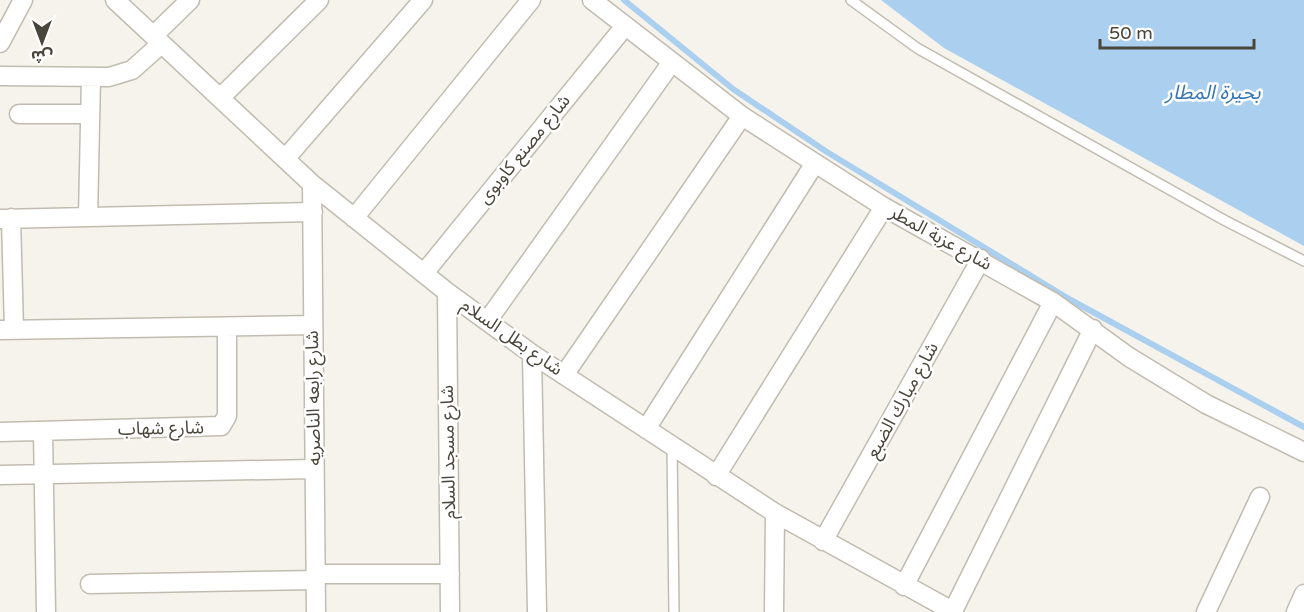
<svg xmlns="http://www.w3.org/2000/svg" width="1304" height="612" font-family="'Varela Round','Noto Sans Arabic',sans-serif">
<style>
.water{fill:#abcfef}
.lines{fill:none;stroke-linecap:round;stroke-linejoin:round}
.stream{stroke:#abcfef;stroke-width:6}
.lane-casing{stroke:#c1bcaf;stroke-width:12}
.street-casing{stroke:#c1bcaf;stroke-width:21}
.lane{stroke:#fff;stroke-width:9}
.street{stroke:#fff;stroke-width:18}
.labels{text-anchor:middle;stroke-width:5;stroke-linejoin:round;paint-order:stroke}
.street-label{font-size:18px;fill:#4a453a;stroke:#fff}
.water-label{font-size:20px;font-style:italic;fill:#3475b4;stroke:#fff}
</style>
<rect width="100%" height="100%" fill="#f5f3ec"/>
<path class="water" d="M881 0H1304V246L944 48Z"/>
<g class="lines">
<path class="stream" d="M624 0 733 89 827 152 1069 299 1304 427"/>
<defs>
<path id="lane" d="M851 0 917 48 1224 220 1304 261
M672 447 674 612"/>
<path id="street" d="M115 0 312 184 447 292 532 354 775 513 954 612
M592 0 742 116 815 163 884 207 1053 302 1129 357 1206 404 1304 452
M153 36 190 0
M0 43 23 0
M0 76 109 77 132 70 161 44
M220 98 319 0
M19 114H90
M285 159 423 0
M312 184 316 612
M88 217 91 78
M11 218 14 330
M354 218 531 0
M0 219 313 212
M424 273 625 26
M447 292 450 612
M488 320 672 62
M0 330 313 325
M532 354 537 612
M564 375 742 116
M646 429 815 163
M43 431 46 612
M0 432 221 426 227 416V327
M0 475 314 469
M716 476 884 207
M823 541 981 259
M315 574H450
M90 584 316 580
M904 586 1053 302
M953 611 1093 329
M774 612 775 513
M1206 612 1260 497
M1296 612 1304 594"/>
</defs>
<use href="#lane" class="lane-casing"/>
<use href="#street" class="street-casing"/>
<use href="#lane" class="lane"/>
<use href="#street" class="street"/>
</g>
<g class="labels">
<g class="street-label">
<text transform="translate(524 149) rotate(-51)" y="6">شارع مصنع كاوبوى</text>
<text transform="translate(941 238) rotate(29)" y="6">شارع عزبة المطر</text>
<text transform="translate(512 337) rotate(35)" y="6">شارع بطل السلام</text>
<text transform="translate(313 398) rotate(-91)" y="6">شارع رابعه الناصريه</text>
<text transform="translate(902 400) rotate(-61)" y="6">شارع مبارك الضبع</text>
<text transform="translate(161 428) rotate(-1)" y="6">شارع شهاب</text>
<text transform="translate(448 452) rotate(-91)" y="6">شارع مسجد السلام</text>
</g>
<g class="water-label">
<text x="1213" y="99">بحيرة المطار</text>
</g>
</g>
<g transform="translate(42 42) rotate(180)" stroke="#ffffff" stroke-width="4.5" paint-order="stroke">
<path d="M0-4.5L10 22L0 15L-10 22Z" fill="#4a453a"/>
<text y="-9" font-size="16" font-weight="bold" text-anchor="middle" fill="#4a453a">ش</text>
</g>
<path d="M1100 39v9h154v-9" fill="none" stroke="#4a453a" stroke-width="3"/>
<text x="1109" y="39" font-size="18" fill="#4a453a" stroke="#ffffff" stroke-width="4.5" paint-order="stroke">50 m</text>
</svg>
